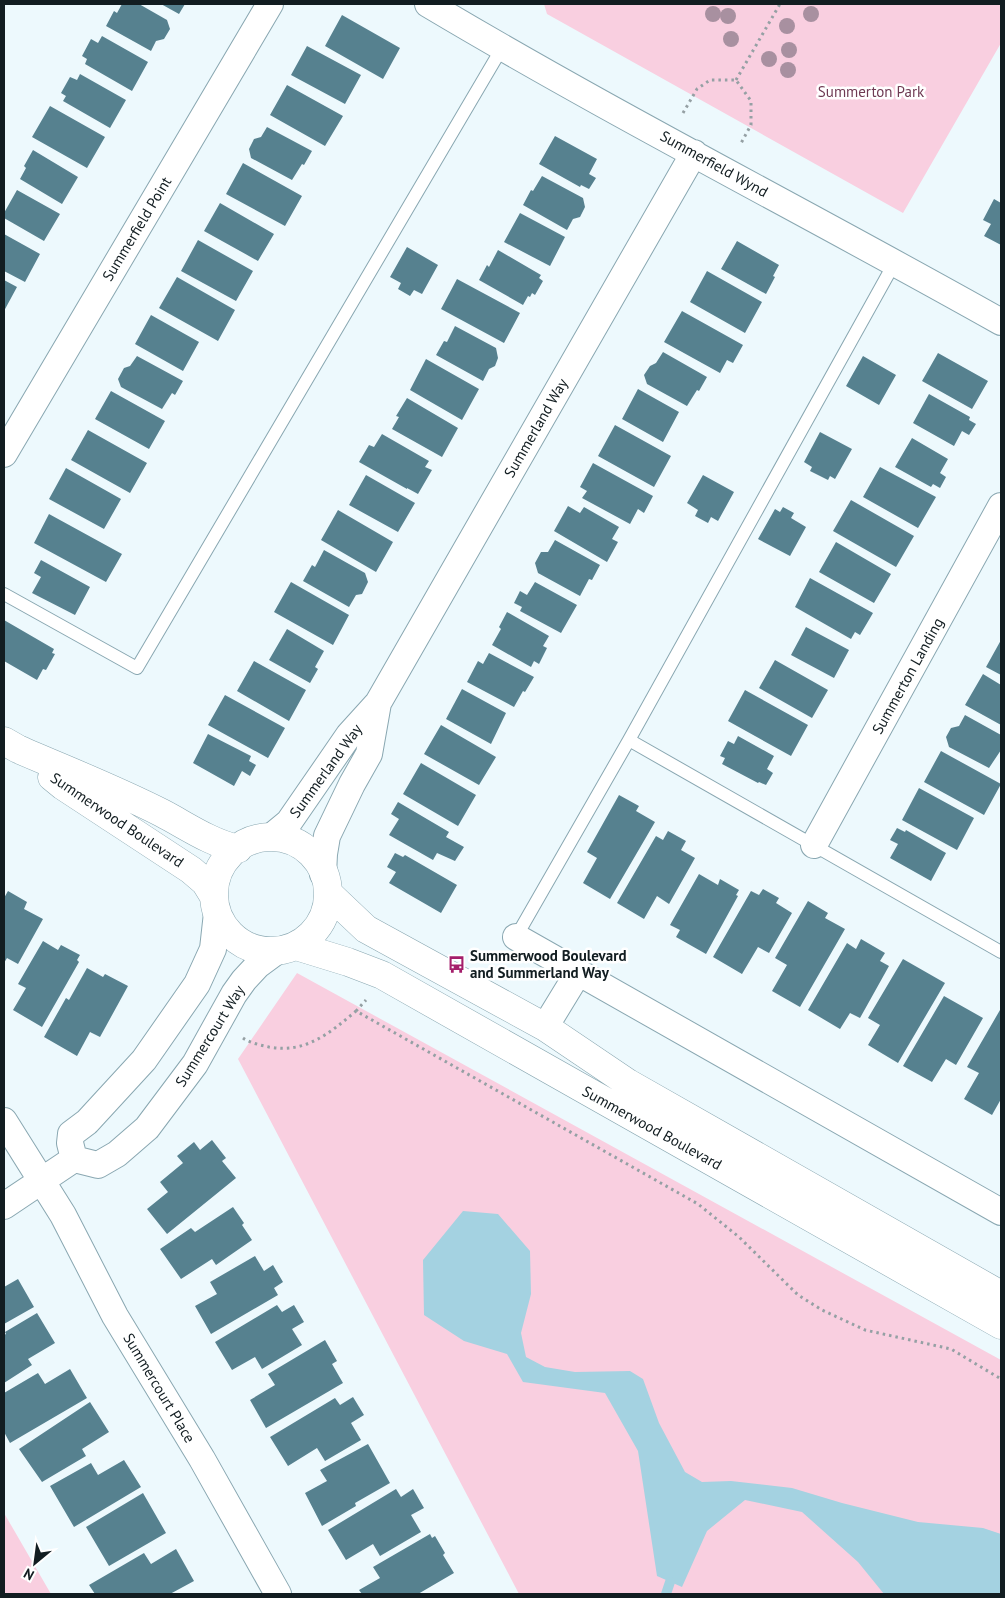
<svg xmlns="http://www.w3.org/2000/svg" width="1005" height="1598" font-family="'PT Sans',sans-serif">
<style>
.green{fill:#f9cfe0}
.water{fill:#a4d2e1}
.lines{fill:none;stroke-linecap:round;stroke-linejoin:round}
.stream{stroke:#a4d2e1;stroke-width:10}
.building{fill:#56818f}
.service-casing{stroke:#89a7b1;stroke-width:14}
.minor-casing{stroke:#89a7b1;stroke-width:28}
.tertiary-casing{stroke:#89a7b1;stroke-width:29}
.path{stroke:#95a0a4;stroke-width:3;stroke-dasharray:2.5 4;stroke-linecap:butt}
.service{stroke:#fff;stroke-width:12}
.minor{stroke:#fff;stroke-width:26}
.tertiary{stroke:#fff;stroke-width:28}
.tree{fill:#a890a0}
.labels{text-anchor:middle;stroke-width:5;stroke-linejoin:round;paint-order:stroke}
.park-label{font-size:15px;fill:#6f3a53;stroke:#fff}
.street-label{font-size:15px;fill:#121d21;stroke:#fff}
.poi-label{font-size:15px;font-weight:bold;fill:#121d21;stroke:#fff;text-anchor:start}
</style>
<rect width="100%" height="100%" fill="#edf9fd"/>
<path class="green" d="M544 4H1001V43L903 213 547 14Z
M297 973 1001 1360V1594H519L238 1059Z
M4 1513 51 1594H4Z"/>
<path class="water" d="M463 1211 498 1214 530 1251 531 1294 521 1333 526 1357 545 1367 575 1372 630 1371 643 1379 659 1423 685 1472 702 1482 731 1481 792 1488 842 1503 918 1522 983 1528 1001 1534V1594H884L858 1562 802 1512 745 1500 707 1531 682 1587 657 1576 638 1451 605 1393 523 1382 507 1354 464 1341 424 1315 423 1260Z"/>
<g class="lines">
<path class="stream" d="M666 1594 670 1582"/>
</g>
<path class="building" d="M122 4H139L167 20 170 29 164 39 156 41 151 51 106 26 114 11 117 13Z
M161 4H185L179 14Z
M342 15 400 48 383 79 325 46Z
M102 36 148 62 132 91 85 64 87 59 82 56 91 39 98 43Z
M307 46 361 75 345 104 291 75Z
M80 74 126 100 110 128 63 101 66 96 61 93 70 77 77 80Z
M287 85 343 116 325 146 270 115Z
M50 106 105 137 87 168 32 137Z
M267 127 312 151 304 165 302 164 292 180 251 158 249 149 254 139 261 137Z
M555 136 597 159 589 174 596 178 589 189 581 185 580 187 539 164Z
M33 150 78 177 62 204 20 179 26 168 24 166Z
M243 163 302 196 285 226 226 194Z
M542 176 583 198 585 207 580 217 573 219 567 230 523 205 531 190 533 191Z
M17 190 60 214 44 241 4 218V213Z
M994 199 1001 203V245L984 236 991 224 983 220Z
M220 203 274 234 258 261 204 231Z
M520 213 565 237 550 266 504 242Z
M4 234 40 254 25 282 4 271Z
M198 240 253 271 236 301 181 271Z
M737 241 779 265 773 276 775 277 766 294 721 269Z
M407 247 438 265 422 294 414 290 410 296 398 289 401 283 390 277Z
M498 250 541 275 539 278 543 281 535 295 532 293 530 297 528 296 523 305 479 280 487 265 489 267Z
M707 271 762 302 745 333 690 302Z
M177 277 235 310 218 341 159 308Z
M457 279 520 313 504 343 441 309Z
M4 280 17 287 4 311Z
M682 311 743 345 733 363 727 360 720 373 664 342Z
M151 315 199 342 183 371 135 344Z
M455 326 496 348 498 358 495 366 489 369 483 381 436 355 444 341 447 342Z
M663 352 707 377 699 391 697 390 687 406 647 384 644 375 650 366 656 363Z
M938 353 988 381 972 409 922 381Z
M137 356 183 381 175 395 172 393 162 409 121 387 118 379 124 368 130 366Z
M863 356 896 375 879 405 846 386Z
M426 359 479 389 462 420 410 390Z
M638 389 679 412 663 442 622 419Z
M111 391 165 421 149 449 95 419Z
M929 394 970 417 969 420 976 424 969 435 962 431 954 446 913 423Z
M407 398 458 428 442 457 392 429 399 417 396 416Z
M615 425 671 456 654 487 598 456Z
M88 430 147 463 130 493 71 460Z
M820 432 852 449 835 479 830 476 828 480 810 471 812 467 804 462Z
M382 434 429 461 425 467 432 470 418 494 407 488V489L359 462 369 445 374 447Z
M912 438 948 459 940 473 946 477 940 488 933 484 931 487 895 467Z
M593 463 653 496 644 513 638 509 630 524 582 498 587 491 580 487Z
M880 467 936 497 918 528 863 497Z
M66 468 121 499 104 529 49 499Z
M366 475 415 503 398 532 349 505Z
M703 475 734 492 718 521 711 517 708 523 695 516 698 510 687 503Z
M851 500 914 536 896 567 833 531Z
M568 506 580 513 584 507 619 527 612 539 618 542 607 562 554 531Z
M783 507 794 513 791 518 806 527 790 556 758 539 775 509 780 512Z
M338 510 393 542 376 572 321 540Z
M49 514 122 554 106 582 34 543Z
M555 540 600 565 592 580 589 579 580 596 538 573 535 563 541 552H548Z
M836 542 891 574 874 603 819 572Z
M324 550 365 573 368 582 362 594 356 595 349 607 303 581 312 565 315 567Z
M41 560 90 587 75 615 32 593 41 577 34 573Z
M810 578 873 613 860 635 855 632 851 639 795 607Z
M291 582 349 615 333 645 274 612Z
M535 582 577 605 561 633 520 611 522 607 514 603 520 591 527 595Z
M507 612 549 636 543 646 547 648 539 664 534 661 531 667 492 645 501 629 499 627Z
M4 620 54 649 52 653 55 654 46 670 43 669 37 680 4 661Z
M806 627 849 650 834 678 791 655Z
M287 629 324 651 315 667 318 669 310 683 269 660Z
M1001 640V675L986 667Z
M489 653 534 677 525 692 523 691 514 707 467 682 478 661 483 664Z
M775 660 828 690 812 718 759 688Z
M254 661 306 690 289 721 237 691Z
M983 674 1001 685V725L965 705Z
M462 689 506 713 491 744 446 719Z
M745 690 808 725 791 756 728 721Z
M225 695 285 728 268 758 208 725Z
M965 715 1001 735V750L989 768 949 747 946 737 951 728 959 726Z
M441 725 496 757 479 785 424 754Z
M208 734 251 756 249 761 256 765 250 776 242 771 234 786 193 763Z
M738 736 774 756 767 769 773 773 766 785 759 782 758 783 722 764 725 758 720 756 728 741 734 744Z
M941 751 1001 784 984 815 924 782Z
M421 763 476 795 458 826 403 794Z
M919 788 974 818 957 850 902 820Z
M619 795 639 806 636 811 655 822 610 899 583 883 597 858 587 852Z
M398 802 449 832 446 837 464 847 455 861 437 853 433 860 389 835 399 819 391 814Z
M897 828 905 832 906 830 946 853 931 881 890 858 898 844 890 840Z
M668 831 686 841 681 850 695 858 669 904 657 896 644 919 617 903 656 836 663 840Z
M395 853 403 857 405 855 457 885 441 913 389 883 396 872 387 867Z
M699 874 718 885 720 879 739 890 736 895 738 896 706 954 676 937 680 930 670 925Z
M763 889 779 898 776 903 792 913 769 953 758 947 742 974 713 957 751 891 759 895Z
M8 891 27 902 24 909 43 919 18 964 7 958 4 963V898Z
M808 901 828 913 825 918 845 929 800 1007 772 991 787 965 775 958Z
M861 939 885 953 880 961 889 966 860 1018 850 1013 840 1029 808 1010 847 943 856 949Z
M43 941 58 950 61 945 80 955 77 960 79 962 42 1027 13 1010 26 988 18 984Z
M903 959 945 983 898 1063 868 1045 880 1025 868 1018Z
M87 968 103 977 105 974 128 986 100 1037 90 1032 77 1056 44 1037 66 998 69 1000Z
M944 996 983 1018 956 1065 946 1059 932 1082 903 1066Z
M1000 1010 1001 1011V1099L992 1115 964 1099 979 1073 967 1067Z
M212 1140 226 1158 222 1161 236 1178 167 1234 147 1209 168 1192 160 1182 183 1163 177 1156 194 1142 200 1150Z
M233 1207 244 1223 242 1225 252 1240 216 1265 212 1259 181 1279 160 1249 191 1228 195 1232Z
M255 1256 264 1271 273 1265 283 1282 274 1288 278 1295 211 1334 195 1306 217 1294 210 1282Z
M18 1279 34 1307 4 1324V1287Z
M277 1305 282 1312 294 1305 304 1322 292 1329 302 1345 262 1369 255 1357 232 1370 215 1342Z
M37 1313 55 1343 28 1359 32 1365 4 1383V1335L6 1334 5 1332Z
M325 1340 337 1361 332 1364 343 1383 266 1428 250 1400 275 1385 268 1374Z
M70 1369 87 1398 10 1443 4 1432V1393L38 1373 45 1384Z
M353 1397 364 1415 351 1423 361 1440 325 1461 317 1448 288 1466 270 1437 335 1398 340 1405Z
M90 1402 109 1432 82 1449 86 1456 42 1482 19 1449Z
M368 1444 390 1483 355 1503 356 1506 322 1526 305 1493 327 1481 320 1470Z
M124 1460 141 1487 74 1527 50 1486 91 1463 98 1475Z
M396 1489 401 1497 413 1489 424 1508 411 1515 421 1532 380 1556 373 1544 346 1560 328 1530Z
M143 1493 166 1533 109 1566 86 1527Z
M430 1534 432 1538 435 1536 445 1553 443 1555 454 1573 418 1594H362L359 1590 380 1578 373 1567Z
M176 1549 194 1581 170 1594H95L89 1585 144 1553 151 1564Z"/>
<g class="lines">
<defs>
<path id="service" d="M4 594 137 668 502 48
M629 740 1001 952
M516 937 629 740 895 262"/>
<path id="minor" d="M428 4C616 116 811 215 1001 322
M4 454 270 4
M378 703 694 153
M272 836 289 822 349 735 378 703 369 754 352 784 327 836 324 854 323 874
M814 845 1001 506
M516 937 1001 1212
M545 1027 578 973
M4 1121 63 1215 115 1316 202 1459 278 1594
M74 1159 70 1143 71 1134 87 1122 144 1060 197 984 213 949 217 913
M4 1206 74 1159 98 1165 117 1154 147 1128 195 1064 234 994 244 980 258 965 277 951"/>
<path id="tertiary" d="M4 741 18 749C66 770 115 789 162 813 187 826 209 842 238 849
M52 777 63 786 191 870 205 882 213 895
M214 894a57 57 0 1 1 114 0a57 57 0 1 1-114 0Z
M328 893 366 929 545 1027 628 1083 1001 1295
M296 946 348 962 382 975 1001 1325"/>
</defs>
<use href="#service" class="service-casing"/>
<use href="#minor" class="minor-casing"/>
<use href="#tertiary" class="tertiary-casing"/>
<path class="path" d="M736 80 780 4
M683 113 697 89 710 80H736L751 101V125L740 145
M356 1011 366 1000
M243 1038C250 1043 260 1045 269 1047 305 1054 330 1033 356 1011L698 1204 739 1237 798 1295 822 1310 865 1330 951 1349 1001 1379"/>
<use href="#service" class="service"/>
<use href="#minor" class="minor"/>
<use href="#tertiary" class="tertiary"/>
</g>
<g class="tree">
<circle cx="713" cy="14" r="8"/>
<circle cx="811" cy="14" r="8"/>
<circle cx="728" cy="16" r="8"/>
<circle cx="787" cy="26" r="8"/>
<circle cx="731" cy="39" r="8"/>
<circle cx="789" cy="50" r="8"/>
<circle cx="769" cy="59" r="8"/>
<circle cx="788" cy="70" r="8"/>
</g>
<defs>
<symbol id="bus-bare" viewBox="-9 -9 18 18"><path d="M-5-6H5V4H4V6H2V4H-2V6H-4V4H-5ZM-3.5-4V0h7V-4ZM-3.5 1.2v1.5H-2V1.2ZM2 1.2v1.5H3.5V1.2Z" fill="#a41e6b" stroke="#fff" stroke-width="2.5" paint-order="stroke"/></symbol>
</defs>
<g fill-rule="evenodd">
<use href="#bus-bare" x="444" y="952" width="25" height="25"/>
</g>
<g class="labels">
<g class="park-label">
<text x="871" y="97">Summerton Park</text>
</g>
<g class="street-label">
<text transform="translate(714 164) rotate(29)" y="5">Summerfield Wynd</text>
<text transform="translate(137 229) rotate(-59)" y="5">Summerfield Point</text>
<text transform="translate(536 428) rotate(-60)" y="5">Summerland Way</text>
<text transform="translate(908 676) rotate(-61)" y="5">Summerton Landing</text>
<text transform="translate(326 771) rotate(-54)" y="5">Summerland Way</text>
<text transform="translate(117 820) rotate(34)" y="5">Summerwood Boulevard</text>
<text transform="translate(210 1036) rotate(-58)" y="5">Summercourt Way</text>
<text transform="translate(652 1128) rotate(29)" y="5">Summerwood Boulevard</text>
<text transform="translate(159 1388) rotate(59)" y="5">Summercourt Place</text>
</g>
<g class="poi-label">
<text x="470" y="961">Summerwood Boulevard<tspan x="470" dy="17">and Summerland Way</tspan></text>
</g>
</g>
<rect width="1005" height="1598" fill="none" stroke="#121d21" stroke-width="10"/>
<g transform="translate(35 1563) rotate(209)" stroke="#ffffff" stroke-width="4" paint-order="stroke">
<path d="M0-4L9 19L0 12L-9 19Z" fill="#121d21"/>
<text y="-8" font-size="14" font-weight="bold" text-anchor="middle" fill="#121d21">N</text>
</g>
</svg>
